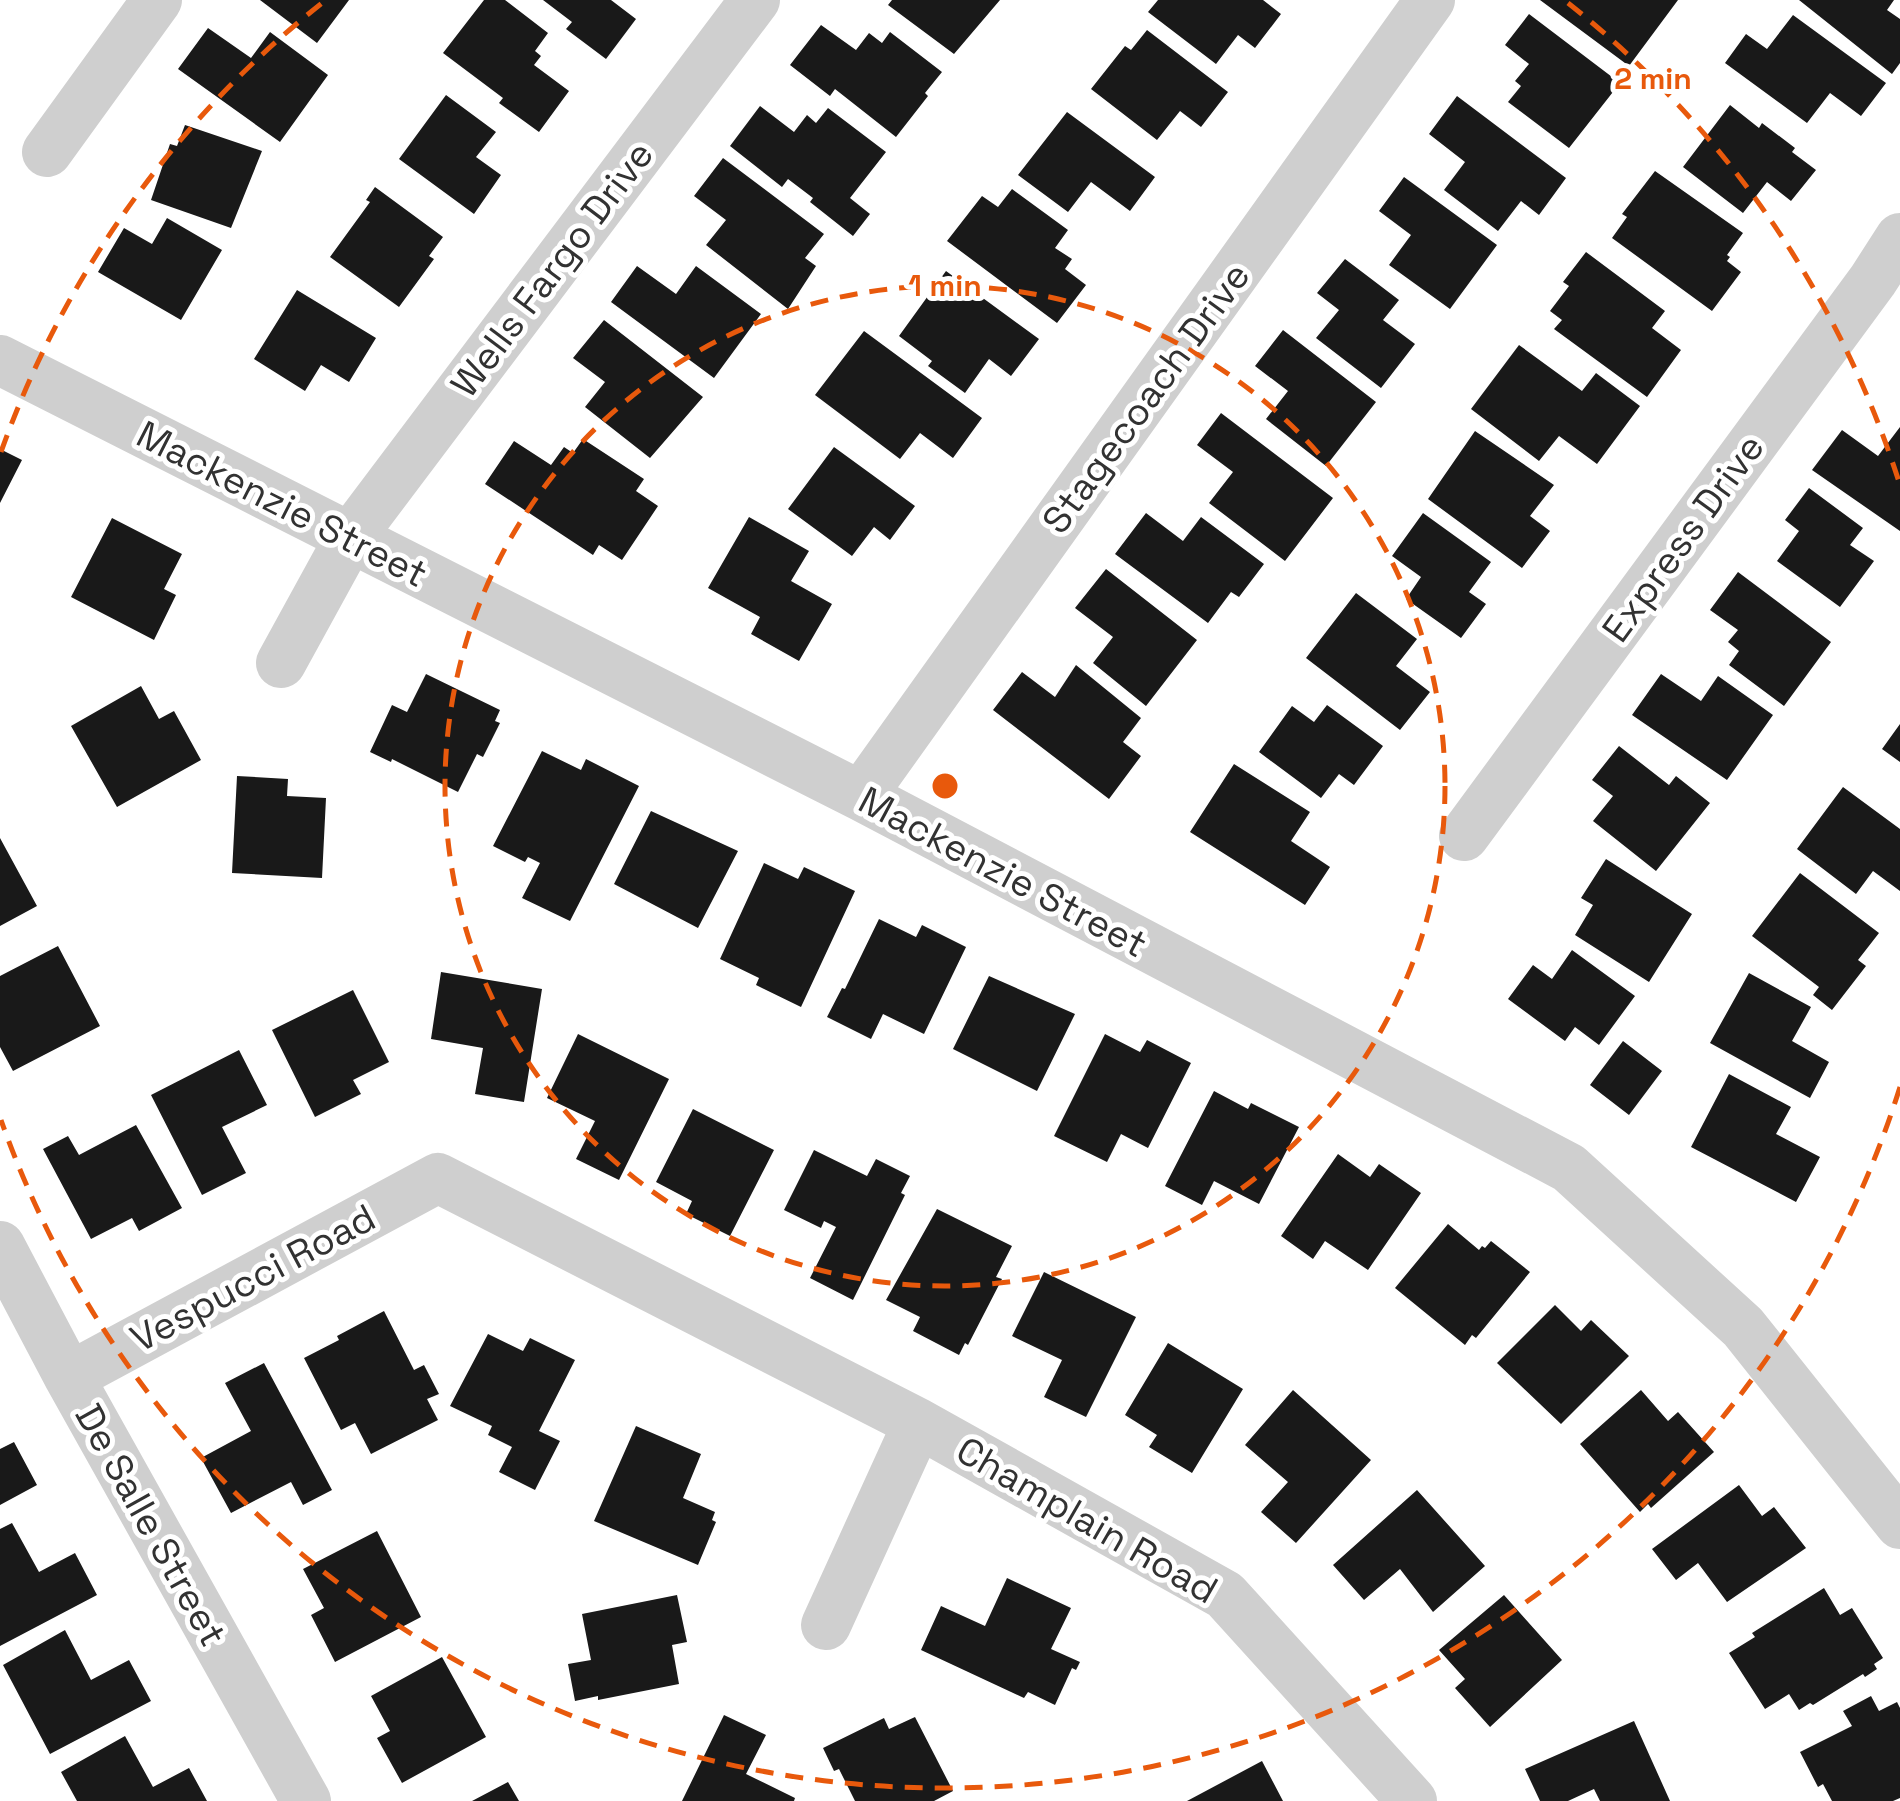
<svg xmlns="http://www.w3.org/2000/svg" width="1900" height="1801" font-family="'Space Grotesk',sans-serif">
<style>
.building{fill:#191919}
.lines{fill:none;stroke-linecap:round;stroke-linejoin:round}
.minor{stroke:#cfcfcf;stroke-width:50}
.ring{fill:none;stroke:#e8590c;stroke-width:5;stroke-dasharray:18 12}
.labels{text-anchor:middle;stroke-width:10;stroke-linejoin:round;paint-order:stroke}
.street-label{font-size:38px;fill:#323232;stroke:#fff}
.centre{fill:#e8590c;stroke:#fff;stroke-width:5}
.ring-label{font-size:30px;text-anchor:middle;font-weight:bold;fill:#e8590c;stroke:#fff;stroke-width:10;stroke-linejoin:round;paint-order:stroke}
</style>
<rect width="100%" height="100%" fill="#fff"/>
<path class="building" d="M260 0H349L317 43Z
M484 0H505L548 33 535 51 541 56 534 65 569 91 539 132 499 103 503 98 443 53Z
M543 0H611L636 19 606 59 566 29 572 22Z
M892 0H1000L954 54 888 5Z
M1158 0H1263L1281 14 1255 48 1238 35 1216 64 1148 12Z
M1540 0H1678L1629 66Z
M1799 0H1894L1887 10 1900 19V63L1892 74Z
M1529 14 1620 83 1569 148 1508 102 1521 86 1515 81 1529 64 1505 45Z
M1793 15 1886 83 1861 116 1830 93 1807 123 1725 63 1746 34 1767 49Z
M821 25 856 50 869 33 882 43 890 32 942 72 925 93 928 96 896 137 835 89 830 96 790 65Z
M208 28 251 58 270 32 328 75 280 142 178 69Z
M1147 30 1228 92 1201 127 1180 111 1157 140 1091 89 1125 46 1131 50Z
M446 95 496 132 476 157 501 175 474 214 399 159Z
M1457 96 1566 178 1539 215 1521 201 1498 231 1444 190 1465 162 1429 134Z
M1730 105 1759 128 1762 123 1795 148 1792 152 1816 170 1791 201 1767 182 1743 213 1683 167Z
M760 106 794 132 807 115 816 123 828 108 886 152 850 198 870 214 853 236 810 202 813 198 788 179 782 187 730 146Z
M1067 112 1155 177 1130 211 1091 182 1068 212 1018 175Z
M185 125 262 151 231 228 151 200 170 144 177 146Z
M723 158 824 234 805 258 816 266 788 309 706 245 726 220 694 196Z
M1655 171 1743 233 1727 255 1730 257 1727 261 1741 272 1712 311 1612 238 1627 217 1622 214Z
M1404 177 1497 245 1450 309 1389 265 1411 235 1379 211Z
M375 187 443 237 429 256 434 259 399 307 330 257 370 202 366 200Z
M1012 189 1068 230 1055 248 1072 259 1065 269 1086 285 1057 323 947 241 982 196 998 207Z
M167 218 222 250 181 320 98 272 124 228 152 244Z
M1586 252 1665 311 1652 328 1681 350 1647 397 1554 329 1562 320 1550 311 1569 286 1563 282Z
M1345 259 1399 300 1383 320 1415 344 1381 388 1316 338 1339 310 1317 293Z
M637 266 676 294 696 266 761 314 714 378 611 302Z
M946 271 1039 339 1011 376 989 359 965 393 928 366 932 361 899 336Z
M297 290 376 338 349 382 321 365 305 391 254 359Z
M604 320 703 397 650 458 585 407 605 382 573 358Z
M1283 330 1376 402 1326 466 1266 419 1288 391 1255 366Z
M864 331 982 418 953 458 920 433 900 459 815 395Z
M1519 345 1582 391 1596 373 1640 406 1597 464 1559 436 1539 461 1471 409Z
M1221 413 1333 498 1285 561 1209 503 1233 472 1197 445Z
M1900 427V531L1812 470 1842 430 1878 456Z
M1475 431 1554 485 1530 516 1550 531 1522 568 1428 499Z
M583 439 644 479 636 491 658 506 622 560 599 545 593 555 485 484 514 441 551 465 564 447 573 453Z
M834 447 915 506 890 540 874 527 852 556 788 509Z
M0 449 22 460 0 503Z
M1809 488 1863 528 1850 545 1874 561 1840 607 1777 561 1799 531 1785 520Z
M1146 513 1183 541 1201 517 1264 564 1239 597 1231 592 1208 623 1115 554Z
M1423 513 1491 562 1469 592 1486 604 1461 638 1406 599 1421 577 1392 556Z
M749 517 809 551 791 581 832 604 799 661 751 634 760 617 708 588Z
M112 518 182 554 164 589 176 595 154 640 71 597Z
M1106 569 1197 640 1146 706 1093 663 1113 637 1075 608Z
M1738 572 1831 642 1784 706 1729 665 1739 651 1728 642 1738 630 1710 610Z
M1356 593 1417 639 1396 666 1430 692 1400 730 1306 658Z
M1076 665 1141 718 1123 742 1141 756 1109 799 993 710 1022 672 1055 697Z
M426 674 500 710 495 721 500 723 483 757 477 754 458 792 392 759 391 762 370 752 392 705 407 712Z
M1661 674 1701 701 1718 676 1773 715 1727 780 1632 715Z
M141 686 159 719 174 711 201 760 117 807 71 726Z
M1327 705 1383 746 1354 785 1339 774 1321 798 1259 752 1292 706 1314 722Z
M1900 724V762L1882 749Z
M1619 746 1669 785 1676 776 1710 803 1656 871 1593 821 1613 796 1592 780Z
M542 751 581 770 586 759 639 786 570 921 522 898 540 863 528 857 525 862 493 846Z
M1234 764 1310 812 1291 841 1330 867 1305 905 1190 832Z
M237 776 288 779 287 796 326 798 322 878 232 873Z
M1843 787 1900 829V891L1873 871 1856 894 1797 849Z
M651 811 738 851 698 928 614 884Z
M0 838 37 906 0 926Z
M1606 859 1692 914 1649 982 1575 935 1593 905 1581 898Z
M764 863 798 879 804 867 855 891 801 1007 756 985 759 978 720 959Z
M1800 873 1879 933 1858 960 1866 966 1832 1010 1813 995 1819 987 1752 936Z
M879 919 916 937 922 925 966 947 924 1034 883 1014 871 1039 827 1017 842 988 845 989Z
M58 946 100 1026 13 1071 0 1047V976Z
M1572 950 1635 996 1599 1045 1575 1027 1565 1041 1508 999 1533 965 1552 979Z
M441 972 542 989 524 1102 475 1094 483 1048 431 1039Z
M1749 973 1811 1007 1792 1041 1829 1062 1810 1098 1710 1043Z
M989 976 1075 1014 1037 1091 953 1049Z
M353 990 389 1062 353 1080 361 1094 315 1117 272 1030Z
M578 1034 669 1079 619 1180 576 1159 595 1121 547 1098Z
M1105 1034 1140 1052 1147 1040 1191 1063 1148 1148 1121 1134 1107 1162 1054 1136Z
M1623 1041 1662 1071 1629 1115 1590 1085Z
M239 1050 267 1105 222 1127 246 1173 202 1195 151 1095Z
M1729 1074 1791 1107 1776 1134 1820 1157 1796 1202 1691 1147Z
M1214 1091 1248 1109 1251 1103 1299 1127 1259 1204 1214 1181 1202 1205 1165 1186Z
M693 1109 774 1150 730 1236 686 1214 692 1201 656 1182Z
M136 1125 182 1208 139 1231 132 1218 91 1239 43 1149 68 1136 79 1155Z
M814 1150 867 1176 876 1159 910 1176 901 1193 905 1195 853 1300 810 1278 836 1227 824 1221 821 1228 784 1210Z
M1338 1154 1370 1177 1379 1164 1421 1193 1368 1270 1325 1241 1313 1259 1281 1236Z
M937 1209 1012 1246 996 1277 1002 1279 968 1345 965 1343 959 1355 913 1331 920 1317 886 1300Z
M1448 1224 1479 1250 1482 1246 1485 1248 1491 1241 1530 1272 1476 1338 1472 1335 1465 1345 1395 1288Z
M1044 1272 1136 1317 1086 1417 1044 1397 1062 1360 1012 1336Z
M1555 1305 1581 1331 1591 1320 1629 1356 1561 1424 1497 1363Z
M384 1311 414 1370 424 1365 439 1394 427 1399 438 1420 371 1454 355 1423 341 1430 304 1358 339 1340 337 1336Z
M488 1334 523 1351 530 1338 575 1360 539 1431 560 1441 535 1490 499 1472 512 1447 488 1435 492 1426 450 1406Z
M1168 1343 1243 1389 1192 1473 1149 1447 1157 1435 1125 1415Z
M264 1363 332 1490 303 1505 291 1482 231 1513 201 1458 251 1431 225 1383Z
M1293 1390 1371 1460 1296 1543 1261 1512 1288 1482 1245 1445Z
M1641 1390 1668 1421 1678 1412 1714 1452 1651 1508 1648 1504 1640 1512 1580 1444Z
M636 1426 701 1454 683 1498 715 1512 712 1520 716 1522 698 1565 594 1521Z
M14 1442 37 1485 0 1505V1449Z
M1739 1485 1762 1516 1774 1507 1806 1548 1727 1602 1698 1563 1676 1580 1652 1549Z
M1417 1490 1485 1566 1433 1612 1400 1569 1364 1600 1333 1565Z
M12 1523 39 1572 75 1553 97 1595 0 1646V1529Z
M377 1531 421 1617 335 1662 311 1615 324 1608 303 1569Z
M1007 1578 1071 1608 1051 1649 1080 1662 1076 1670 1072 1668 1055 1705 1028 1692 1024 1698 921 1650 941 1606 985 1626Z
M1824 1588 1840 1615 1852 1608 1883 1658 1874 1664 1877 1669 1865 1677 1863 1674 1813 1705 1810 1703 1799 1710 1789 1694 1765 1709 1729 1653 1755 1637 1752 1633Z
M677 1595 687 1642 672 1645 679 1684 598 1700V1696L575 1701 568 1664 591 1660 582 1614Z
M1504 1595 1562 1660 1490 1727 1455 1688 1465 1679 1439 1650Z
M65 1630 91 1680 129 1660 151 1701 50 1754 3 1665Z
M442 1657 486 1737 402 1783 377 1738 390 1731 371 1696Z
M1871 1696 1879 1711 1897 1702 1900 1708V1798L1893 1801H1832L1823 1784 1818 1787 1800 1752 1852 1726 1843 1711Z
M724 1715 766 1735 746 1774 795 1798 794 1801H682Z
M915 1717 953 1791 934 1801H855L839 1769 834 1771 823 1748 884 1718 889 1729Z
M1634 1721 1670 1801H1600L1594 1789 1568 1801H1540L1525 1769Z
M125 1736 153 1787 189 1768 207 1801H77L61 1772Z
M1262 1761 1283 1801H1187Z
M508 1782 519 1801H472Z"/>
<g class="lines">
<path class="minor" d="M47 152 157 0
M0 360 861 796 1569 1168 1743 1327 1900 1524
M281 663 349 539 755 0
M861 796 1430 0
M1464 836 1873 280 1900 238
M0 1246 69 1377 306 1801
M69 1377 438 1178 918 1423 1225 1595 1412 1801
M826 1625 918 1423"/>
</g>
<g class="ring">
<circle cx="945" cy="786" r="500"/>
<path d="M1900 1087A1001 1001 0 0 1 1 1120M1 452A1001 1001 0 0 1 322 3M1568 3A1001 1001 0 0 1 1900 485"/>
</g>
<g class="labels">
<g class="street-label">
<text transform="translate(552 269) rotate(-53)" y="13">Wells Fargo Drive</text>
<text transform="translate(1146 398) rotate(-54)" y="13">Stagecoach Drive</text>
<text transform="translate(282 504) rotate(27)" y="13">Mackenzie Street</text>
<text transform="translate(1683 538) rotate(-54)" y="13">Express Drive</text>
<text transform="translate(1003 872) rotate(28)" y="13">Mackenzie Street</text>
<text transform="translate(253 1278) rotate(-28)" y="13">Vespucci Road</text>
<text transform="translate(1087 1520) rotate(30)" y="13">Champlain Road</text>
<text transform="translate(151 1525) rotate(61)" y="13">De Salle Street</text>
</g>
</g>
<circle cx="945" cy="786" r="15" class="centre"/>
<g class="ring-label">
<text x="1653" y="89">2 min</text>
<text x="945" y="296">1 min</text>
</g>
</svg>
